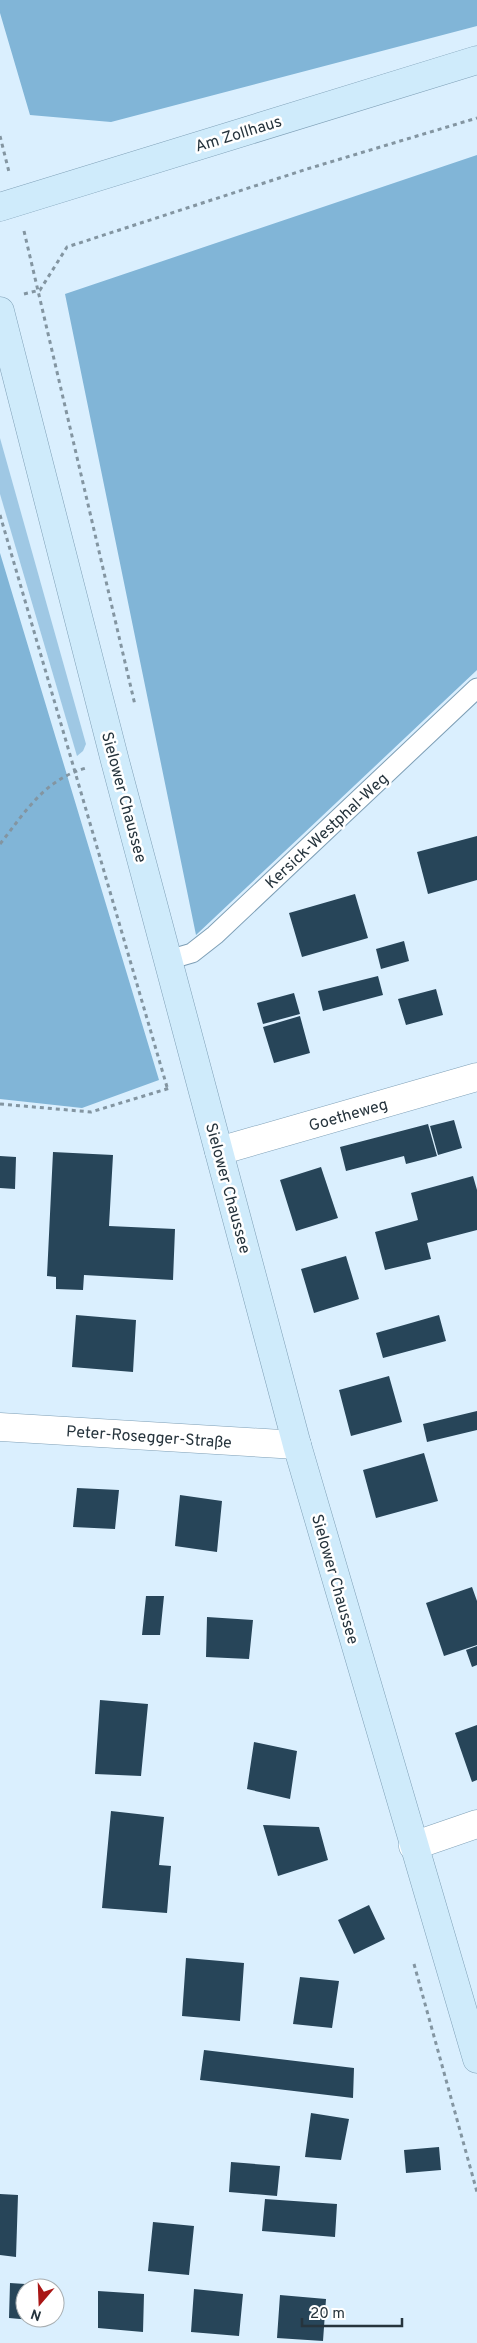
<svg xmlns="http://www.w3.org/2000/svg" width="477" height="2343" font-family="Overpass,sans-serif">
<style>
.green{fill:#9fc8e4}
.forest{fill:#81b5d7}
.building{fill:#274559}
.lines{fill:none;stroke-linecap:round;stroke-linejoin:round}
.lane-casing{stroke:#7e9fb6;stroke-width:21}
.street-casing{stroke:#7e9fb6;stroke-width:29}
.secondary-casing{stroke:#7e9fb6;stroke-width:29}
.path{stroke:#8395a1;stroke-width:3;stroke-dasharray:4 4;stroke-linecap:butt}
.lane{stroke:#fff;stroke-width:19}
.street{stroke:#fff;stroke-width:28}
.secondary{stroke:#cfebfb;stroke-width:28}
.labels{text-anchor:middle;stroke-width:5;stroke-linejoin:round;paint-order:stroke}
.street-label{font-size:16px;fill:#26343d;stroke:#fff}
</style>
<rect width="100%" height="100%" fill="#daeffe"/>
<path class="green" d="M0 438 86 744 83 751 77 756 0 494Z"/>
<path class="forest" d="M0 0H477V26L111 122 30 115 0 13Z
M477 155V670L196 935 65 294Z
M0 553 159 1080 82 1108 0 1099Z"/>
<path class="building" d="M477 836V880L428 894 417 852Z
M355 894 368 938 302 957 289 913Z
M404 941 409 961 381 969 376 949Z
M378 976 383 995 323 1011 318 991Z
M436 989 443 1015 406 1025 398 999Z
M294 993 300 1014 263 1024 257 1003Z
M300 1016 310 1053 274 1063 263 1027Z
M454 1120 462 1148 438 1155 430 1126Z
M428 1124 437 1156 406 1164 404 1156 346 1171 340 1147Z
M53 1152 113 1155 109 1226 175 1229 173 1280 84 1275 83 1290 56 1289V1277L47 1276Z
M0 1156 16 1157 15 1189 0 1188Z
M321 1167 338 1218 296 1231 280 1180Z
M473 1176 477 1190V1230L427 1243 431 1259 385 1270 375 1232 418 1220 411 1193Z
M346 1256 359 1299 314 1313 301 1269Z
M76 1315 136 1320 133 1372 72 1367Z
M439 1315 446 1341 383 1358 376 1333Z
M389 1376 402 1422 351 1436 339 1390Z
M477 1411V1430L427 1442 423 1424Z
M424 1453 438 1501 376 1518 363 1470Z
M77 1488 119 1490 115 1529 73 1527Z
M180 1495 222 1501 217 1552 175 1546Z
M472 1587 477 1601V1645L444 1656 426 1603Z
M146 1596H164L160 1635H142Z
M207 1617 253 1620 249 1659 206 1657Z
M477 1646V1665L472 1667 466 1650Z
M100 1700 148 1704 141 1776 95 1774Z
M477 1725V1780L472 1782 455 1733Z
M254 1742 297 1751 290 1799 247 1789Z
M111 1811 164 1817 159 1865 171 1866 167 1913 102 1908Z
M263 1825 319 1827 328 1860 278 1876Z
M369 1905 385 1939 354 1954 338 1920Z
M186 1958 244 1963 240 2021 182 2016Z
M300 1977 339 1981 332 2028 293 2024Z
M204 2050 354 2068 353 2098 200 2080Z
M311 2113 349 2119 341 2160 305 2157Z
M439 2147 441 2170 406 2173 404 2150Z
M231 2162 280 2166 277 2196 229 2192Z
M0 2194 18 2195 16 2257 0 2255Z
M265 2199 337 2204 335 2237 262 2231Z
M153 2222 194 2226 189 2275 148 2271Z
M10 2283 56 2286 25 2288V2318H53V2322L9 2318Z
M194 2289 243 2294 239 2336 191 2332Z
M98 2291 144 2294 143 2332 98 2328Z
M280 2295 326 2299 323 2341 277 2338Z"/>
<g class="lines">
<defs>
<path id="lane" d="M168 960 192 953 215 935 477 688"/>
<path id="street" d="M219 1151 477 1077
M0 1427 297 1445
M413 1846 477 1824"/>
<path id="secondary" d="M0 207 477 60
M0 311 115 761 297 1445 477 2059"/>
</defs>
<use href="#lane" class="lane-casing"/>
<use href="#street" class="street-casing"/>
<use href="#secondary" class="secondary-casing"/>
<path class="path" d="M0 136 9 172
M24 231 135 705
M24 294 40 290 67 247 307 169 477 118
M0 515 167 1087
M0 844C26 811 44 780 86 768
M0 1104 91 1112 170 1088
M414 1964 477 2192"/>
<use href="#lane" class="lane"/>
<use href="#street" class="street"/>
<use href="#secondary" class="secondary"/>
</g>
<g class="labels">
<g class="street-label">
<text transform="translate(238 133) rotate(-17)" y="6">Am Zollhaus</text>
<text transform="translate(125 797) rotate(75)" y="6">Sielower Chaussee</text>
<text transform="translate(326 830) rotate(-43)" y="6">Kersick-Westphal-Weg</text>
<text transform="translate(348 1114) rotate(-16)" y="6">Goetheweg</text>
<text transform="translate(229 1188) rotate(75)" y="6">Sielower Chaussee</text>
<text transform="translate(149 1436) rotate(4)" y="6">Peter-Rosegger-Straße</text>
<text transform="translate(336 1579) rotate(74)" y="6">Sielower Chaussee</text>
</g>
</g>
<g transform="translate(40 2303) rotate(199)"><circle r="24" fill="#ffffff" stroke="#a8aeb1"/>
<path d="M0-4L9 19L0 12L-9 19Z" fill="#a91615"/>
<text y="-8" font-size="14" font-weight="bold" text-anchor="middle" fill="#26343d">N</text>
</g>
<path d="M302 2318v8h100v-8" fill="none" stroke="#26343d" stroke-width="2.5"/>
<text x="310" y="2318" font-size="15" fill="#26343d" stroke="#ffffff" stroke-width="4" paint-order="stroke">20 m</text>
</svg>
